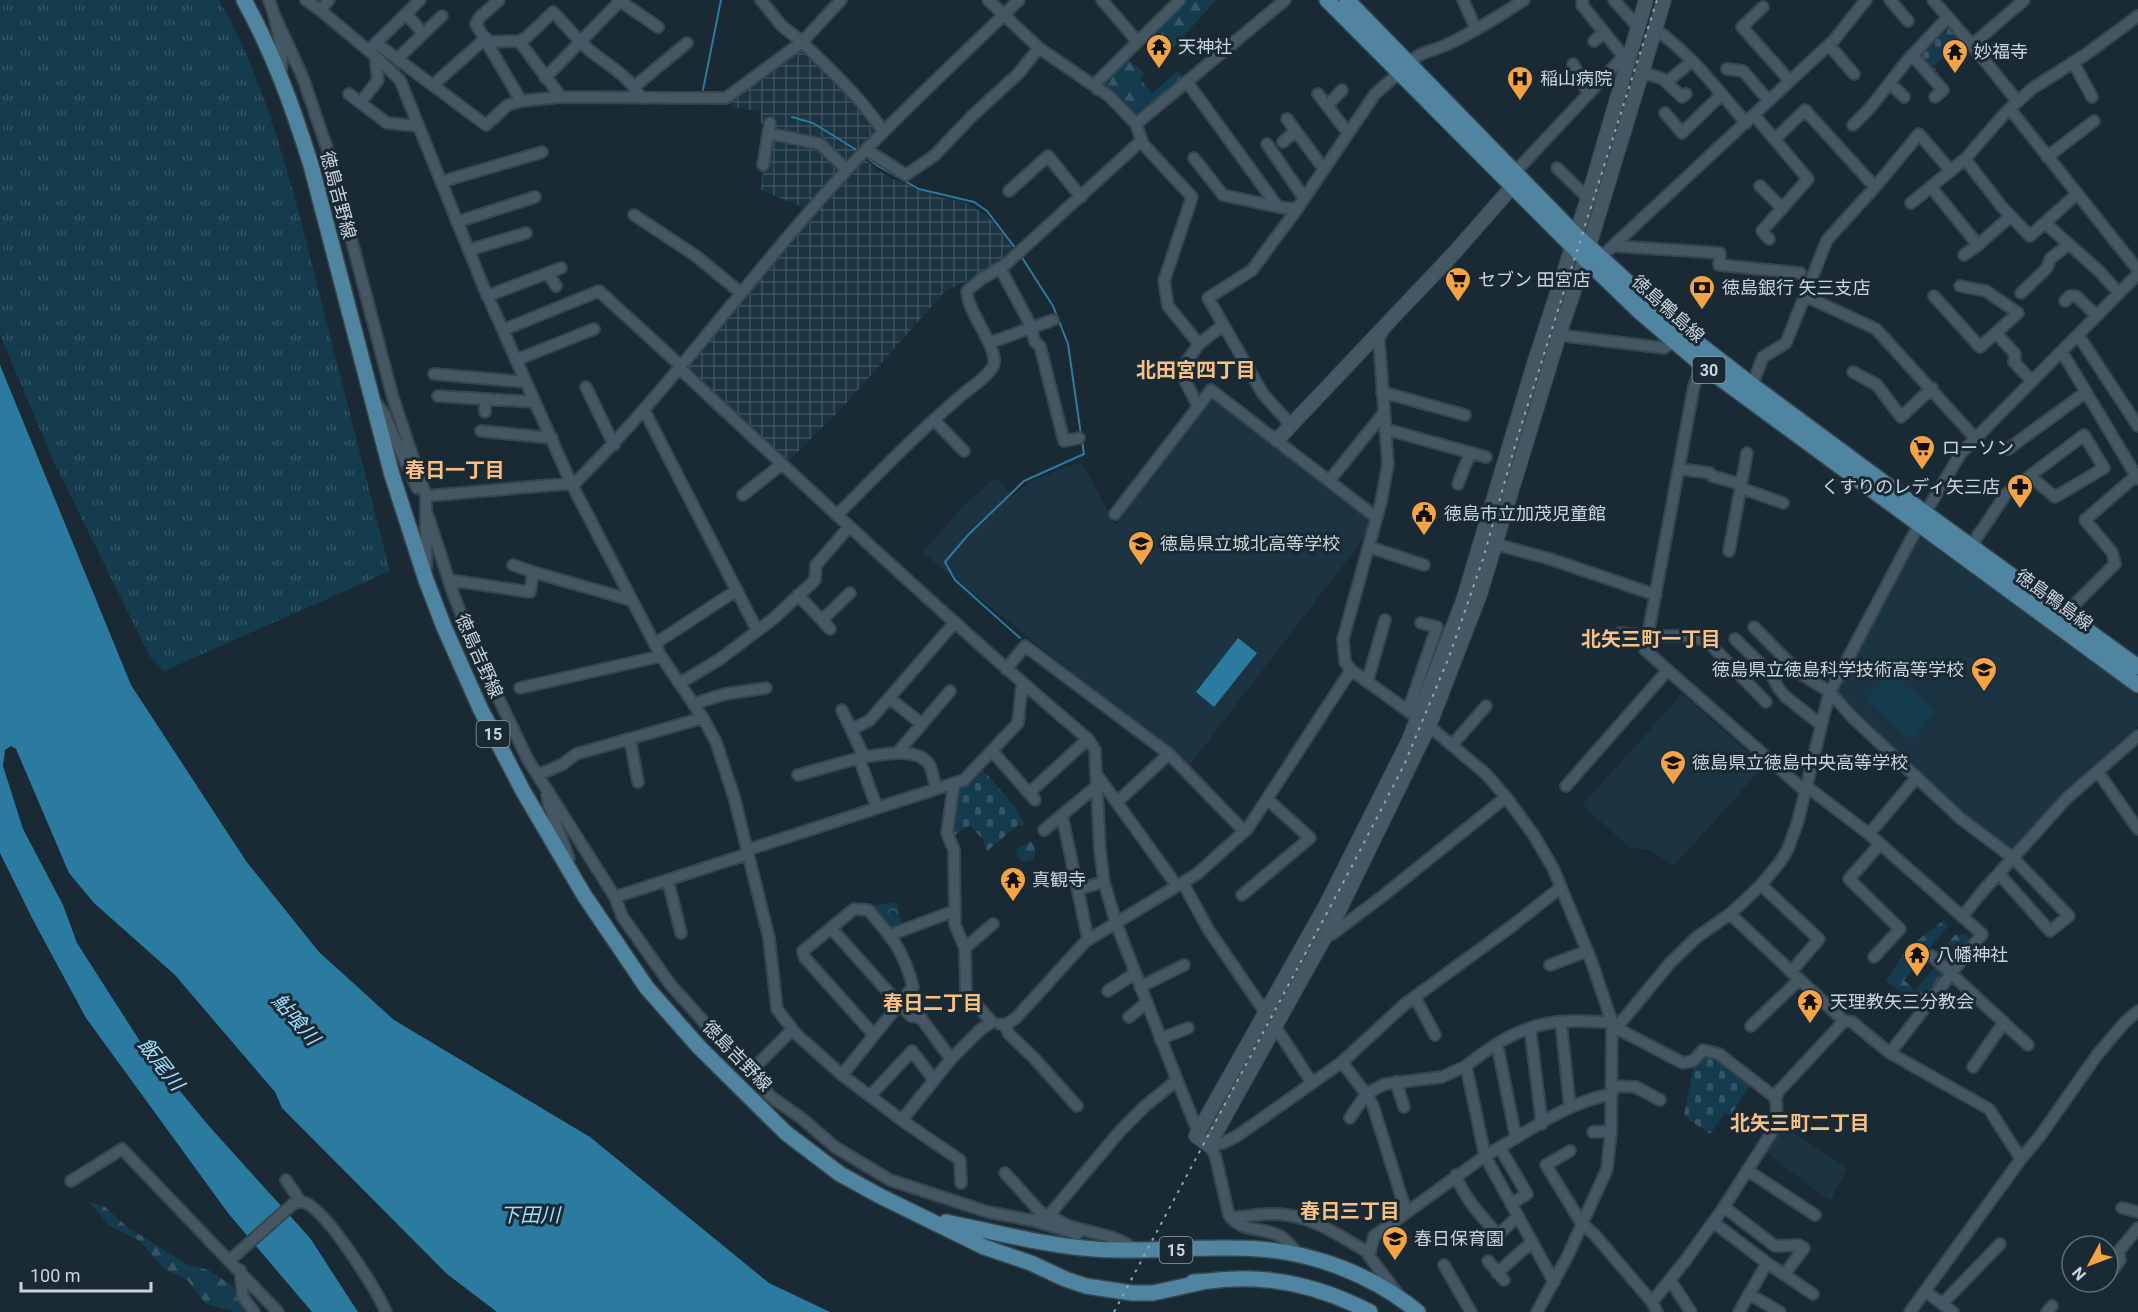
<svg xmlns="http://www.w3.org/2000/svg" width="2138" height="1312" font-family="Roboto,'Noto Sans JP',sans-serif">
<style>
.built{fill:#1c3441}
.industrial{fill:url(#industrial-grid)}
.grass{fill:url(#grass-tufts)}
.forest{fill:url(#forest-firs)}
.cemetery{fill:url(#cemetery-stones)}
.park{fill:url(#park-crowns)}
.pitch{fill:#153b4f}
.water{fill:#2b7aa0}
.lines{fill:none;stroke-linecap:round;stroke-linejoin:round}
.stream{stroke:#2b7aa0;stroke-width:2}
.street-casing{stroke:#37454d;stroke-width:14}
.secondary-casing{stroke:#37454d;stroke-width:16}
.primary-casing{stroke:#37454d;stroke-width:18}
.street{stroke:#445762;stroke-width:10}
.secondary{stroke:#445762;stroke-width:14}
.primary{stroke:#4f85a1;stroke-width:15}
.rail{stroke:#99a5ad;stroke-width:2;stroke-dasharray:3 6;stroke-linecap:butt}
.labels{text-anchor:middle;stroke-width:6;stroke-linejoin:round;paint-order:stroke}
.shield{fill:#192a34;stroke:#95a2a9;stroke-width:1.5}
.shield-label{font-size:16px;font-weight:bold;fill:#cad5db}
.poi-label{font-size:18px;fill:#cad5db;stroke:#192a34;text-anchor:start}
.street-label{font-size:18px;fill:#cad5db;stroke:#192a34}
.neighbourhood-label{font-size:20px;font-weight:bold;fill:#f8c084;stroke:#192a34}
.water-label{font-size:20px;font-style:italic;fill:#a3deff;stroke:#192a34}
</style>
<defs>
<pattern id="industrial-grid" width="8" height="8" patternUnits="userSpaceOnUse" patternTransform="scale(1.5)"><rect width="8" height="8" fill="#1c3441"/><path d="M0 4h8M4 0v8" fill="none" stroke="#3c505c"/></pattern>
<pattern id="grass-tufts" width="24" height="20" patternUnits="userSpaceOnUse" patternTransform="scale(1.5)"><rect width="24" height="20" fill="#153b4f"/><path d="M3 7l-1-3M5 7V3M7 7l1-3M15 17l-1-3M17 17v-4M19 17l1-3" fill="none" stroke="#365668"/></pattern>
<pattern id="forest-firs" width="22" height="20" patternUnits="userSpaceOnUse" patternTransform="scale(1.5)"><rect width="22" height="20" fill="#153b4f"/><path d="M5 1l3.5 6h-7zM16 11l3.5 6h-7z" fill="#365668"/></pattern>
<pattern id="cemetery-stones" width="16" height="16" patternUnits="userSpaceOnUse" patternTransform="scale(1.5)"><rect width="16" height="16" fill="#153b4f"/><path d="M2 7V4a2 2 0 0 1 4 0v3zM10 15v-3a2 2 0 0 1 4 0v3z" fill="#365668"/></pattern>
<pattern id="park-crowns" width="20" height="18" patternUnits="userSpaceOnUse" patternTransform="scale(1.5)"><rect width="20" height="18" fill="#153b4f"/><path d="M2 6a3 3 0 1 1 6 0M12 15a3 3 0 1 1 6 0" fill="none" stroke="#365668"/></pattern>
</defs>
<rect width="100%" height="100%" fill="#192a34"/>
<path class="built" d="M1210 397 1372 521 1364 538 1189 766 923 553 963 506 995 478 1013 496 1029 482 1066 467 1082 463 1115 525Z
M1921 537 2138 696V726L2081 777 2010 853 1955 812 1832 691Z
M1682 694 1764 766 1674 866 1651 850 1629 847 1582 805Z
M1781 1124 1847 1169 1830 1201 1764 1151Z"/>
<path class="industrial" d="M804 46 881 130 858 154 888 177 942 198 963 201 986 215 998 227 1015 251 976 277 945 291 840 410 786 463 686 366 816 213 761 190 767 124 759 123 761 112 731 107 735 95Z"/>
<path class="grass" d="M0 0H219C269 88 293 190 318 288 342 382 366 477 390 571L164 671 150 657 54 462 0 335Z"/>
<path class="forest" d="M1186 0H1216L1173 48 1155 30Z
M1126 58 1145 73 1140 79 1152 93 1178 71 1186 80 1135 120 1101 84Z
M1031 841C1036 848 1037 853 1032 860L1025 862 1017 857 1016 850Z
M1944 920 1948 926 1904 980 1915 991 1936 965 1945 973 1921 1007 1886 981 1907 948Z
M1966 934 1972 942 1952 967 1938 954 1955 935Z
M89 1202 104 1206 126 1226 186 1264 208 1270 233 1286 246 1312H237L206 1304 187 1280 164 1269 140 1241 110 1226Z"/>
<path class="cemetery" d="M1950 27 1960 42 1934 66 1939 75 1937 76 1919 54Z
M983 770 1017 809 1018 814 1026 825 1017 826 987 851 982 839 970 825 954 836 958 786 966 785Z
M1709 1055 1752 1083 1730 1116 1725 1112 1710 1134 1684 1116 1694 1064 1701 1057Z"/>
<path class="park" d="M897 902 901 925 890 929 880 919 872 906Z"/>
<path class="pitch" d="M1890 672 1936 711 1912 740 1865 701Z"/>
<path class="water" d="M0 365 131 685 246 861 319 952 394 1020 590 1137 769 1283 830 1312H497L447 1274 282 1108 275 1092 175 975 94 903 69 873 16 749 11 746 5 750 3 766 23 829 63 905 77 943 143 1046 208 1125 310 1238 358 1312H312L228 1213 86 1018 33 920 0 853Z
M1238 638 1257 653 1214 707 1196 692Z"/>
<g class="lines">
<path class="stream" d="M703 90 721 0
M792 117 813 123 858 151
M865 156 878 166 919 189 974 202 987 211 1016 249
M1021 256 1053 306 1068 344 1081 435
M1020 638 955 580 945 562 968 535 1024 481 1084 454 1082 441"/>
<defs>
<path id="street" d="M269 0C275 16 286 58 280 73
M306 0 320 10 329 0
M499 0 480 17 476 24 521 101
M761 0 781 25 802 42 841 0
M988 0 1039 48 1109 96 1136 124 1143 144 1192 197 1164 281 1168 306 1199 344 1223 325
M1102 0 1137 41
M1463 0 1476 29
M1582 0 1583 2 1582 5 1620 52 1622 58
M1614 0 1638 27
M1890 0 1908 21
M1933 0 1972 45 2024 0
M1763 7 1742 27 1790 81
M320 10 375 56 400 80 484 288 571 483 661 656 703 718 576 754 563 764 538 775
M273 12 303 78 329 154 393 398 426 496
M406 14 423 33
M1655 29C1691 54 1718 90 1746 123
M1594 41 1604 33
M488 42 519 41
M376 43 420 0
M1829 45 1854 74
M1972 45 2018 102
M369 51 376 43 486 125 508 105 521 101 561 97 726 98 802 42C832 71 860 97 883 131
M1912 55 1943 90 1935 97
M397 59 442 16
M2073 62 2092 97
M1409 63C1419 52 1433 51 1446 45 1474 32 1499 16 1524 0
M1573 64 1588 93
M1727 69 1743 71 1769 101
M1642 72 1663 79 1682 97 1686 94
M545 78 620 1 658 27
M1187 82 1278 207 1297 209
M1667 82 1692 61
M1890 83 1904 97
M433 85 486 38
M635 86 687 43
M1097 89 1096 83 1180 0
M349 94 387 123 419 126
M1318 94 1348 133
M561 97 519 41 527 37 553 12C566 25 579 42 593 53 611 67 630 77 641 98
M361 102 378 80 375 56
M1327 106 1342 90
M2010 109 2138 270
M1665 113 1682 133 1722 94
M1754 115 1808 179 1762 231 1769 239
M1287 119 1324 169
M1136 124 1285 0
M1853 125 1870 108 1906 62 1947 18
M768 133 820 144 847 170
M1283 142 1295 131
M1267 144 1304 198
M867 150 906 175 935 155 972 116 1018 74 1039 48
M2047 157 2094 121
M1194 158 1223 195 1278 207
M1965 159 2002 207 2030 236 2077 194
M763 165 770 123
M1557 168 1588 198
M1515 172 1622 58 1629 60
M441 182 542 152
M1760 186 1782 208
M1875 187 1919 134 1951 171
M1931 187 1978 245 2011 216
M1009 191 1048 156 1081 197
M1911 203 1965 159 2006 112 2033 88 2085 55 2138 16
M634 215 696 256 741 293
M457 222 535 197
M2045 223 2098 270 2119 293
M1614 246 1720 253 1719 265 1800 273
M469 250 526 233
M1964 255 1978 245
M1601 257 1834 40 1866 0
M1000 268 1030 324 1035 342 1040 346 1064 441 1079 438
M548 273 556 286
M2021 293 2047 268 2050 259 2069 244
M487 296 561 268
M1805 296 1876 329 1976 439
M1934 296 1980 347 2018 313 1986 291 1960 286
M2065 301 2070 296H2076L2097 316
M1384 327 1379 340 1388 464 1381 502 1343 639 1345 662 1351 670 1429 726 1486 774 1506 797 1533 834 1553 868 1591 960 1612 1022 1611 1131 1607 1169 1568 1255 1537 1312
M503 330 599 291 681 366
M1996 333 2015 354 2014 362 2032 381
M1559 335 1664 348 1673 341
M2078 335 2138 426
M989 343 1053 320
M2062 352 2138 479
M516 360 594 329
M1704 360 1694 386 1645 650 1805 791
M1853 372 1877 385 1901 417 1932 388
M434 374 526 382
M1752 385 1763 357 1786 343 1827 240 1875 187 1805 110 1775 139
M586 387 614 445
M1382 392 1465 415
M438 396 535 402
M485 399V412
M377 404 384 414 417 488
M1198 406 1180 371 1199 344
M644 410 757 630
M934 420 964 451
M1291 425 1263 394 1208 298 1252 270 1297 209 1375 94 1399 73
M1385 429 1486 457
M481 431 552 438
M2008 449 2086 392
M1679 469 1710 473 1712 476 1740 484
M1329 481 1383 414
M1458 484 1470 453
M1741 488 1783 503
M743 495 782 464
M426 510 454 596 475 649 528 760 615 897 622 916 670 984 737 1059 752 1070 770 1096 800 1117 835 1147 890 1180 988 1212 1035 1221 1045 1214H1050L1121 1130 1144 1107 1177 1080 1116 923 1104 882 1100 850 1095 750 1088 739C948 620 814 494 679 368
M1115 514 1211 390 1377 518
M837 515C878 474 918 432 962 395 970 388 993 373 994 363 996 343 968 314 967 291L980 280 1006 264 1142 140
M1495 544 1550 559 1656 595
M1971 546 2006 494 2084 435 2104 468 2055 497 2030 476
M1369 547 1424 565
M1729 551 1747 453
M513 565 533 572
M426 568V496L575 483C677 382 758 264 856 160 908 105 965 53 1019 0
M449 580 530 592 533 572 631 600
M798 595 830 629
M2065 614 2115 564 2112 552 2085 520 2138 474
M822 620 850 593
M1754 627 1798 672 1830 692 1852 717 1960 818 2013 858 2069 916 2050 931 1999 874
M1620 633 1648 636H1691L1708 642 1766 702
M1735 639 1771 674 1779 689 1786 697 1821 725
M656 643 737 590
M1006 669 1025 646 1169 754 1244 831
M1367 682 1385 620
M680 683 720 659 773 619 815 580 816 565 849 527
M520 688 661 656
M889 698 922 724
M693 704 725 694 766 688
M842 710 864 757
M1408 711 1437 627 1421 623
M703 718 716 742 734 797 769 938 777 1009 796 1034 842 1075 907 1124 960 1160 961 1183
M851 730 870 720 955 622
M630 740 638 782
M1452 745 1486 706
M992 751 1035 800
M898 752 950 691
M2098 772 2138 829
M798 775 859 758
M1097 775 1177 886
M1566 786 1667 671
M1806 786 1869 834 1982 934 1890 1053
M1029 793 1088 739
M547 795 549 805 569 859
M1117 802 1169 754
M877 808 859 758C878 755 919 745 930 766 933 773 934 782 936 789
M1062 815 1088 939
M1044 830 1098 785
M1869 834 1917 777
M747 850 964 780 1018 723 1022 684
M668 881 681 933
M1183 883 1208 929 1265 1012
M1761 885 1819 939 1791 972
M1078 889 1104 882
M1242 895 1310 838 1267 799
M615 897 748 854
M1730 914 1844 1021 1852 1022 1890 1053 1989 1109 2021 1159
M1962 917 1982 892 2067 798 2138 736
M831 928 899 1004 911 1016 921 1018 951 1059 902 1120
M890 935 954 911
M1325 936 1331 935 1384 895 1506 797
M965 948 993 924
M1932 956 2028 1045
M1874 957 1900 929 1849 879 1880 844
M1550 965 1587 951
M1140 987 1184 965
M1108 991 1135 973
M1415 997 1435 1035
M1129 1017 1146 1003
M1561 1022 1570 1108
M1000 1024 1005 1025 1009 1034 1034 1058 1077 1106
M1005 1025 1016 1018 1086 941 1197 874 1248 828 1351 670
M1275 1026 1312 1083
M1751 1026 1799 980
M1530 1028 1542 1124
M1616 1028 1683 1063 1693 1061 1703 1050 1719 1054 1776 1098
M1613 1032 1670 963 1697 937 1730 914 1761 885 1780 862 1788 849 1798 821 1829 694 1925 513 1961 453 2138 274
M1160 1039 1188 1028
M1497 1044 1516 1138
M951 1059 980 1030 992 1022 966 993 965 948 955 925 954 850 947 833 954 783
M1342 1062 1366 1094 1385 1084 1442 1077 1466 1066 1485 1156 1374 1236 1369 1256 1398 1294
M1466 1066C1491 1046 1518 1028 1550 1023 1570 1019 1592 1022 1612 1022
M1973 1067 2004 1022
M752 1070 792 1030
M842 1075 913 987C904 951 892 937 868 910L854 909 803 951 805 958 874 1035
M1177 1080 1198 1132
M1396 1082 1404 1107
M1613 1086 1636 1087 1660 1100
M870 1096 912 1051 934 1080
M1350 1118 1366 1094 1373 1106 1406 1211
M1593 1132 1611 1131
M1500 1148 1527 1194 1511 1204
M1570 1151 1546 1165 1582 1224 1594 1234 1652 1302 1657 1312
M1747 1170 1815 1215
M1005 1173 1043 1215
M1456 1175C1463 1197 1483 1218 1498 1235L1517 1217
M286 1180 300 1201
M71 1181 122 1149 278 1312
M1724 1207 1775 1246 1799 1245 1804 1248 1784 1275
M2122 1208 2138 1212
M1050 1214C1072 1236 1112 1228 1134 1250
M1231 1218C1249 1216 1268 1212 1287 1215 1316 1219 1340 1236 1364 1250
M1035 1221 1077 1234
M1713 1222 1767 1263 1739 1312
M1299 1255C1293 1248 1287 1239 1278 1235 1260 1227 1241 1232 1229 1215L1215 1155 1209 1145 1223 1143 1237 1136 1342 1062 1405 1004 1512 926 1560 888
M230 1260 293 1204C298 1202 301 1201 306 1203 328 1213 376 1289 386 1312
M1488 1261 1504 1280
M1767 1263 1813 1294
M1444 1265 1471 1312
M240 1270 243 1297 254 1312
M2108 1271H2112L2120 1260 2118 1252 2138 1228
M1497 1273 1532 1242
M1670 1280 1691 1312
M1554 1282 1485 1156C1525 1134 1566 1102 1612 1094
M2099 1283V1282
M1925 1291 2021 1159 2040 1136 2097 1055 2125 1022 2138 1011
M1749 1294 1780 1312
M1652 1302 1685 1261 1722 1210 1777 1124 1776 1098 1778 1092 1844 1021
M1942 1304 2000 1244
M1910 1312 1925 1291 1953 1312
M2047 1312 2052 1306"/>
<path id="secondary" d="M1646 0 1588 198 1534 364 1463 601 1409 740 1326 905 1196 1136 1209 1145 1336 917 1429 726 1480 594 1559 335 1589 246 1664 0
M1277 440 1455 252 1518 180"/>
<path id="primary" d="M244 0C273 52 293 108 311 165L392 475 426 580 444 627 480 708 523 791 584 895 647 988 699 1047 786 1133 840 1174 880 1196 984 1247 1031 1263 1065 1279 1086 1286 1132 1293H1153L1203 1282
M1327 0 1585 259 1640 312 1702 365 2138 685
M1347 0 1576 235 1677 327 1752 385 1925 513 2138 667
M946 1222C995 1232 1043 1245 1094 1249 1149 1253 1204 1245 1259 1249 1316 1253 1374 1276 1418 1312
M1193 1282C1207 1282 1221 1279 1235 1279 1284 1277 1328 1290 1370 1312"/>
</defs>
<use href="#street" class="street-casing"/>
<use href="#secondary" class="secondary-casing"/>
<use href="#primary" class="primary-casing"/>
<use href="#street" class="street"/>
<use href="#secondary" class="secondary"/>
<use href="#primary" class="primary"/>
<path class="rail" d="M1114 1312 1352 866 1404 765 1449 657 1483 559 1516 442 1657 0"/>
</g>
<defs>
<symbol id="temple-pin" viewBox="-11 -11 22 30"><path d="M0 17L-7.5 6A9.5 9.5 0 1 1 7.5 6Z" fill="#f4a444" stroke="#192a34"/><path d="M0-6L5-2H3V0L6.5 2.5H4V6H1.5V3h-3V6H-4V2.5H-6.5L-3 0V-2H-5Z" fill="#111"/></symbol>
<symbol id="hospital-pin" viewBox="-11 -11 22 30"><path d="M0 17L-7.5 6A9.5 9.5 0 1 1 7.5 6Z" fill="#f4a444" stroke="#192a34"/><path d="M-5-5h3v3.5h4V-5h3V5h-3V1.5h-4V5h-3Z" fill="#111"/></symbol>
<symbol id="supermarket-pin" viewBox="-11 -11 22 30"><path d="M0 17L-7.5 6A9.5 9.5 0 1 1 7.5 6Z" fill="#f4a444" stroke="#192a34"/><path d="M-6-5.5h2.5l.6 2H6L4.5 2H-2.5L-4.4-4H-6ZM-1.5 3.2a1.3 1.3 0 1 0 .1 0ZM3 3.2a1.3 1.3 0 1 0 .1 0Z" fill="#111"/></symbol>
<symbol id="bank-pin" viewBox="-11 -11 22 30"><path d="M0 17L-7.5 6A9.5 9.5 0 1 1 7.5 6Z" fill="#f4a444" stroke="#192a34"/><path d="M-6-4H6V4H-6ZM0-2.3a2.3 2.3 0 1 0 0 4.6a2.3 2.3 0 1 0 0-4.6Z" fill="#111"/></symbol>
<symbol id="pharmacy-pin" viewBox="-11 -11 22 30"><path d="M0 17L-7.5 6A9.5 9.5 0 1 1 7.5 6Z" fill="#f4a444" stroke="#192a34"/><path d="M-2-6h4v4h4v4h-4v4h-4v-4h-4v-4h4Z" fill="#111"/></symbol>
<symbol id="civic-pin" viewBox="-11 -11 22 30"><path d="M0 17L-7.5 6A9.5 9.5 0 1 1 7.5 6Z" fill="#f4a444" stroke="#192a34"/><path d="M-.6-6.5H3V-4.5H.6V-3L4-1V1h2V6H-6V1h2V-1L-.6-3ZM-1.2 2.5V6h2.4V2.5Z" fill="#111"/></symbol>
<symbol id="school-pin" viewBox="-11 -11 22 30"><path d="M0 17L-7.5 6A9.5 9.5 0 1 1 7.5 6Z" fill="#f4a444" stroke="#192a34"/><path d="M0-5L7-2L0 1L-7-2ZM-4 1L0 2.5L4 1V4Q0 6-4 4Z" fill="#111"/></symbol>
</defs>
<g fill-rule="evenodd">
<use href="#temple-pin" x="1144" y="32" width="30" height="40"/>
<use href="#temple-pin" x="1940" y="37" width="30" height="40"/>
<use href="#hospital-pin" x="1505" y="64" width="30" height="40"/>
<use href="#supermarket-pin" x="1443" y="265" width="30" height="40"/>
<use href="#bank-pin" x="1687" y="273" width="30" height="40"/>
<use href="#supermarket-pin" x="1907" y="433" width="30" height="40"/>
<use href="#pharmacy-pin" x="2005" y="472" width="30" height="40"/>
<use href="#civic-pin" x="1409" y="499" width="30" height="40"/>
<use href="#school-pin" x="1126" y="529" width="30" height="40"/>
<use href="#school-pin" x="1969" y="655" width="30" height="40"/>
<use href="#school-pin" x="1658" y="748" width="30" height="40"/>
<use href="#temple-pin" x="998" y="865" width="30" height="40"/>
<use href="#temple-pin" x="1902" y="940" width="30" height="40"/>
<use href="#temple-pin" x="1795" y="987" width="30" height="40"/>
<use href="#school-pin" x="1380" y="1224" width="30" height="40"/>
</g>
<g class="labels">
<g class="shield">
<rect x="1692.5" y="357" width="33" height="26" rx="4.5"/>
<rect x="476.5" y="721" width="33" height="26" rx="4.5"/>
<rect x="1159.5" y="1237" width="33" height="26" rx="4.5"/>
</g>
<g class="shield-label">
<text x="1709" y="376">30</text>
<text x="493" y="740">15</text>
<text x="1176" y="1256">15</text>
</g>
<g class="poi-label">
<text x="1178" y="53">天神社</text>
<text x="1974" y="58">妙福寺</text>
<text x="1540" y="85">稲山病院</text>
<text x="1478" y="286">セブン 田宮店</text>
<text x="1722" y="294">徳島銀行 矢三支店</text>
<text x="1942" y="454">ローソン</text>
<text x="2000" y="493" text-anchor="end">くすりのレディ矢三店</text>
<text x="1444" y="520">徳島市立加茂児童館</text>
<text x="1160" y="550">徳島県立城北高等学校</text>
<text x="1964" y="676" text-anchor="end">徳島県立徳島科学技術高等学校</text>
<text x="1692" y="769">徳島県立徳島中央高等学校</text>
<text x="1032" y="886">真観寺</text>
<text x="1936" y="961">八幡神社</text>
<text x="1830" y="1008">天理教矢三分教会</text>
<text x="1414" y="1245">春日保育園</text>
</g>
<g class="street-label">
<text transform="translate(338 195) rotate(75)" y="6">徳島吉野線</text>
<text transform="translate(1668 309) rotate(42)" y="6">徳島鴨島線</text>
<text transform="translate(2054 600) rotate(36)" y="6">徳島鴨島線</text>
<text transform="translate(479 656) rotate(66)" y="6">徳島吉野線</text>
<text transform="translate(737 1056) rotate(46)" y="6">徳島吉野線</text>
</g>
<g class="neighbourhood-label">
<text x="1196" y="377">北田宮四丁目</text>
<text x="455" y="477">春日一丁目</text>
<text x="1651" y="646">北矢三町一丁目</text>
<text x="933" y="1010">春日二丁目</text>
<text x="1800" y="1130">北矢三町二丁目</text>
<text x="1350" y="1218">春日三丁目</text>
</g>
<g class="water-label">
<text transform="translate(296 1019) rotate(49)" y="7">鮎喰川</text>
<text transform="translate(161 1064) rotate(52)" y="7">飯尾川</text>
<text x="530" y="1222">下田川</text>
</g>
</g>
<g transform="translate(2090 1264) rotate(229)"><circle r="28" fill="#192a34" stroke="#606e77" stroke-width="1.5"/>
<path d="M0-4.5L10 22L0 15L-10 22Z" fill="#f4a444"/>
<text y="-9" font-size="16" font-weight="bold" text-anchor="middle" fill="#cad5db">N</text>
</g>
<path d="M21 1282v9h130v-9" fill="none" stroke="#cad5db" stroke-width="3"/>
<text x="30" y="1282" font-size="18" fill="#cad5db" stroke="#192a34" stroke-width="4.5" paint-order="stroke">100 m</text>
</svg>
